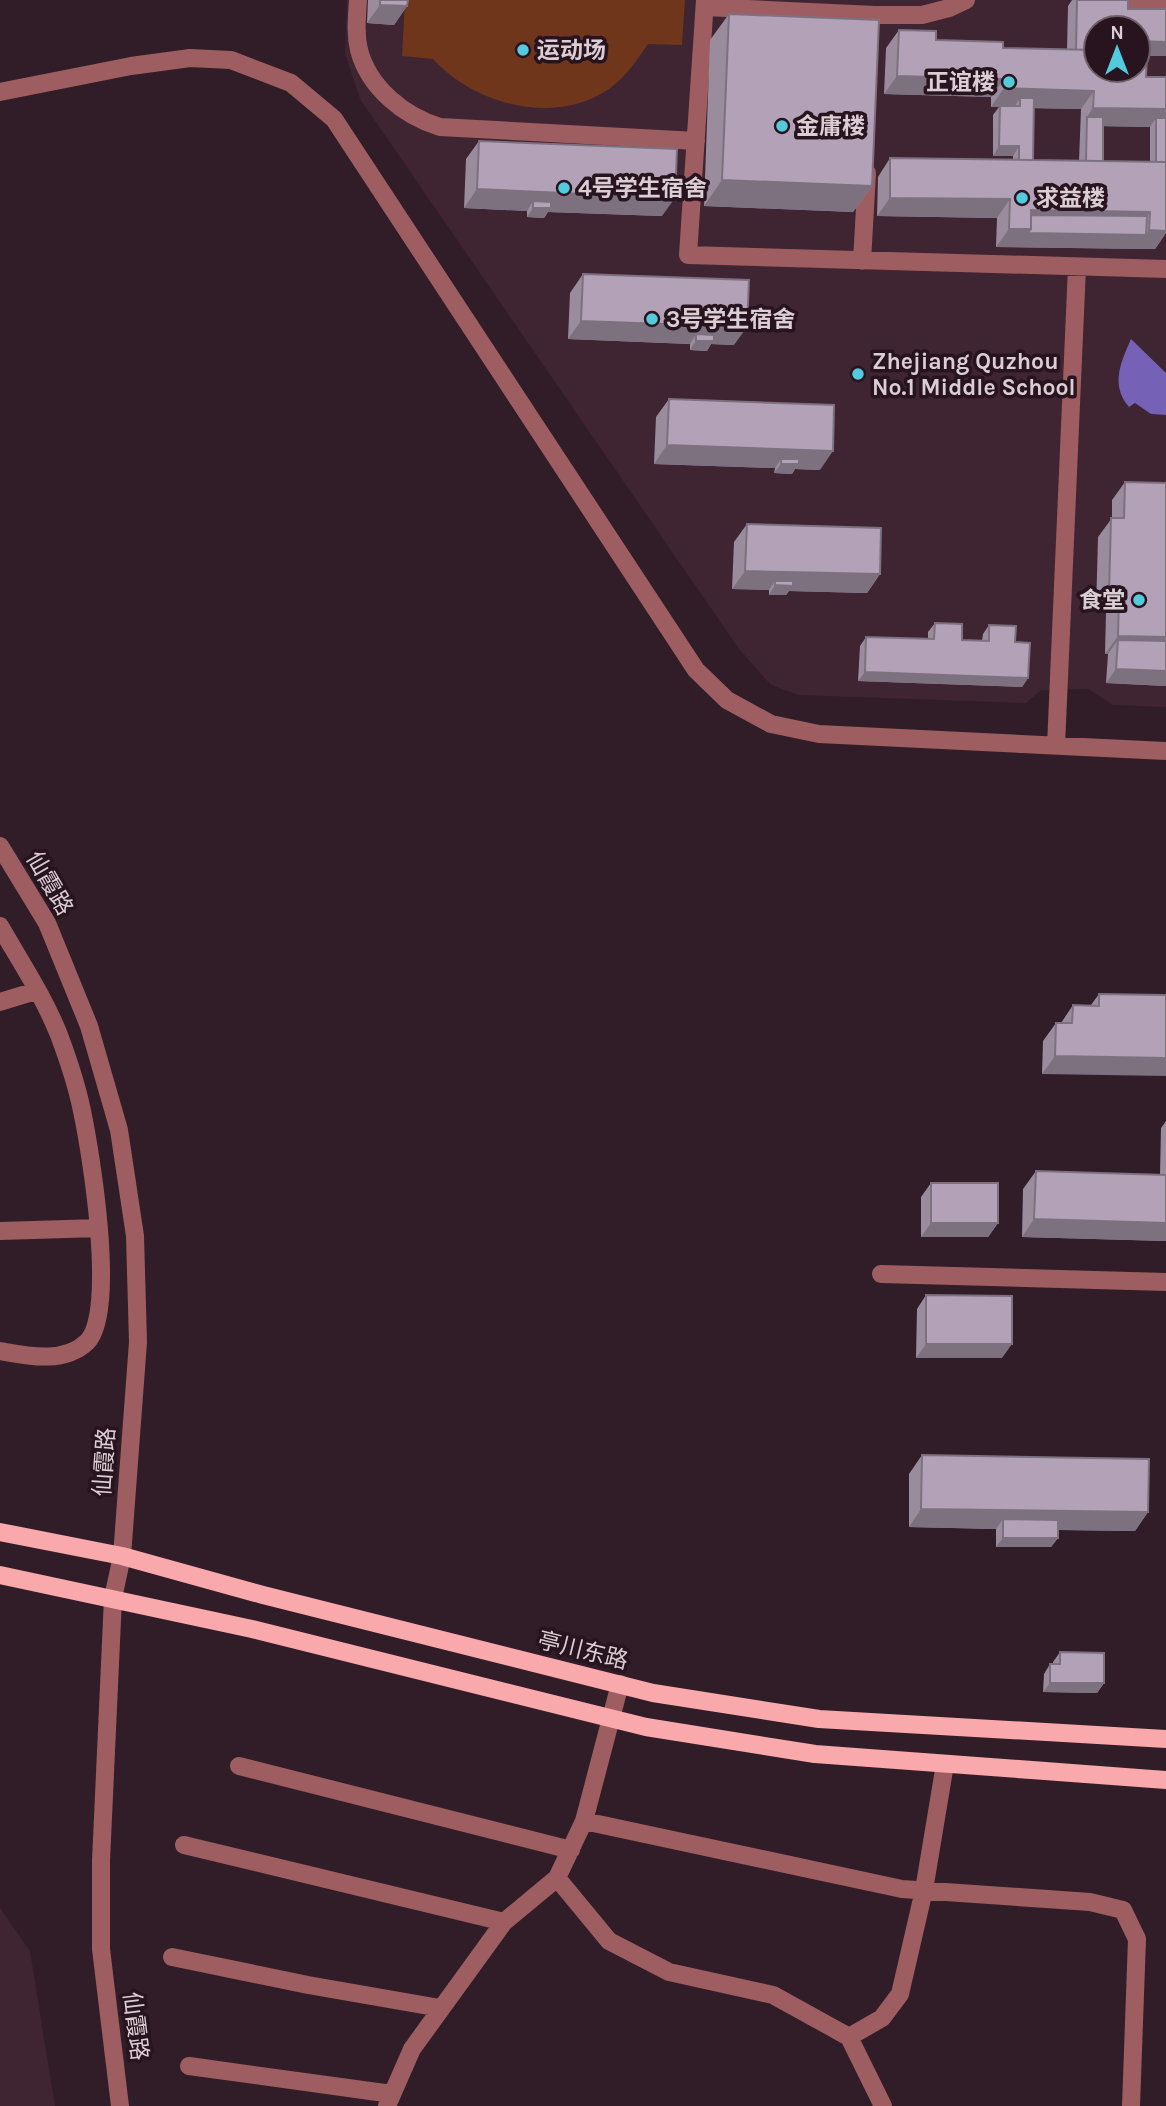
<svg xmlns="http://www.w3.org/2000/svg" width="1166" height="2106" font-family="Karla,'Noto Sans SC',sans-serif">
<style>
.built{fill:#3f2432;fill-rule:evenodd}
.grass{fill:#70361c}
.water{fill:#7561b5}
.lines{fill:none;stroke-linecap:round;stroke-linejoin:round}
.minor{stroke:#9e5d61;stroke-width:18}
.major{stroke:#f9a8ac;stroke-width:18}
.wall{fill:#9a8b9d;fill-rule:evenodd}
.shaded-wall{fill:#7d7180}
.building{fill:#b3a2b7;stroke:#7d7180;stroke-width:2}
.poi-dot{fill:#54cadd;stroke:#27141e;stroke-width:2.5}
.labels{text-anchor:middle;stroke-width:7;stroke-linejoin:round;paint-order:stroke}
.poi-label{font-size:23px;font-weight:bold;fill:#dbcdd4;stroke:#27141e;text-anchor:start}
.street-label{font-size:23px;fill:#dbcdd4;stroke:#27141e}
</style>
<rect width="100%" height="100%" fill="#311d27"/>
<path class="built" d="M347 0H1166V707L1113 705 1088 689 1041 690 1026 703 799 695 771 685 739 649 360 99 345 54ZM1096 28H1138V70H1096Z
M0 1908 30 1951 55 2106H0Z"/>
<path class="grass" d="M405 0H685L682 45 648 44C637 60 626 77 609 89 555 126 475 105 433 59L402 56Z"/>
<path class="water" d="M1131 339 1166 373V415L1151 414 1135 403 1129 407C1110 385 1121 362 1131 339Z"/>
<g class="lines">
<path class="minor" d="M358 0C357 17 355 33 359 50 369 88 404 116 440 127L696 141
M705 0 688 255 1166 269
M1104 0 1138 5 1163 0
M705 7 875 15H922L949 8 966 0
M0 92 131 66 190 58 231 60 291 83 334 119 696 670 727 700 771 724 819 734 1166 751
M862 261 867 173
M1056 746 1077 267
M0 846 47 923 89 1026 119 1130 135 1236 138 1342 122 1556 113 1598 101 1861V1949L120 2106
M0 926C20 961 44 997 59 1035 68 1059 77 1086 82 1111 91 1153 117 1313 87 1342 64 1364 28 1356 0 1351
M0 1002 36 991
M0 1231 99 1228
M881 1274 1166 1282
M239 1766 571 1850
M584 1821 902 1889 1090 1902 1123 1910 1137 1939 1131 2106
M184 1845 504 1922
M557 1878 609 1941 669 1972 773 1995 849 2037 883 2106
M172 1957 308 1985 440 2008
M849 2037 882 2018 900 1994 924 1890 945 1764
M189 2066 392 2094
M387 2106 412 2049 504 1922 557 1878 584 1821 620 1684"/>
<path class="major" d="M0 1532 122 1556 263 1595 653 1693 819 1719 1166 1739
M0 1575 252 1629 646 1727 815 1754 1166 1780"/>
</g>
<path class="wall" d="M368 0H408L407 6 394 25 367 23Z
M1072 0H1128V9H1166V56H1147L1146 77H1166V233L1155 249 996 247 997 218 877 216 878 177 890 158 1013 160V156H993V115L999 107H991V97L884 94 886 48 899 30 936 40 1003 48 1067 50 1068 6ZM1034 108 1081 109 1079 161 1033 160ZM1103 126 1150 127V162L1103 161Z
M729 14 872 186 853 212 704 206 710 40Z
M479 141 662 216 548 212 544 218 527 217V211L464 208 466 159Z
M583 274 734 345 711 344 707 351 690 350V344L568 339 570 293Z
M669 399 820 470 795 469 792 474 774 473 775 468 654 464 656 417Z
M1125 482 1166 483V686L1106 683 1108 654H1105L1106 612H1096L1098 537 1112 518V500Z
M747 524 880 574 867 593 789 591 786 595H769V590L732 589 734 542Z
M935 623 962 640 982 641 983 634 989 625 1015 642 1028 678 1022 687 858 681 860 646 866 637 928 639V632Z
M1099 994 1166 995 1042 1074 1043 1041 1056 1023H1061L1073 1005H1091Z
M1166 1121V1241L1022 1237 1023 1189 1036 1171 1160 1175 1161 1128Z
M931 1183 998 1223 988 1237H921V1197Z
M926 1295 1002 1358H916L917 1309Z
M922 1455 1148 1512 1135 1531 1058 1530V1538L1051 1547H996V1529L909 1527V1474Z
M1060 1652 1104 1683 1097 1693 1043 1692 1044 1674 1050 1664H1053V1662Z"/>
<path class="shaded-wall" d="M380 5 407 6 394 25 367 23Z
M1138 41 1166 42V56H1138Z
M897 76 1004 79 991 97 884 94Z
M1004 88 1094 91 1081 109 1019 108 1020 106V98L1014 107H991Z
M1093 108 1166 109V128L1156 118 1150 127 1086 126 1087 117Z
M999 146H1019L1013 156H993Z
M722 180 872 186 853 212 704 206Z
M477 189 675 198 662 216 548 212 544 218 527 217 533 208V201L527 211 464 208Z
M890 198 1010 199 997 218 877 216Z
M1031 210 1150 212 1137 230 1146 235 1137 249 996 247 1009 229Z
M1149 230 1166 231V233L1155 249H1137Z
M581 321 747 327 734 345 711 344 707 351 690 350 696 341V334L690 344 568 339Z
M667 445 833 451 820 470 795 469 792 474 774 473 781 464V459L775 468 654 464Z
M745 571 880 574 867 593 789 591 786 595H769L775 585V581L769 590 732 589Z
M1109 594H1119L1106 612H1096Z
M1118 636 1166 637V655L1118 640 1108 654H1105Z
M1116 669 1166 671V686L1106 683Z
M865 672 1028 678 1022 687 858 681Z
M1055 1056 1166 1058V1076L1042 1074Z
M1034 1219 1166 1223V1241L1022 1237Z
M931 1223H998L988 1237H921Z
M926 1344H1012L1002 1358H916Z
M921 1509 1148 1512 1135 1531 1003 1529V1519L996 1529 909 1527Z
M1003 1538H1058L1051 1547H996Z
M1050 1683H1104L1097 1693 1043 1692Z"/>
<path class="building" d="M380 0H408L407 6 380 5Z
M1077 0H1128V9H1166V42L1138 41V28H1096V50H1076Z
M729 14 879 20 872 186 722 180Z
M899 30 936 31V40L1003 42V48L1096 50V70H1138V52H1147L1146 77H1166V109L1093 108 1094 91 1004 88V79L897 76Z
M1020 98H1034L1033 160H1019V146H999L1000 106H1020Z
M1087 117H1103V161H1086Z
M1156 118H1166V162H1156Z
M479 141 677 149 675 198 477 189Z
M890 158 1166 162V231L1149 230 1150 212 1031 210V229H1009L1010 199 890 198Z
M533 201 551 202V208H533Z
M1031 215 1147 216 1146 235 1028 233 1031 229Z
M583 274 749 280 747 327 581 321Z
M696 334 714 335V341H696Z
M669 399 834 405 833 451 667 445Z
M781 459H799V464H781Z
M1125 482 1166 483V637L1118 636 1119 594H1109L1111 518H1124Z
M747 524 881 528 880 574 745 571Z
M775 581H793V586L775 585Z
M935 623 962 624V640L989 641V625L1016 626 1015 642 1030 643 1028 678 865 672 866 637 934 639Z
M1118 640 1166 641V671L1116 669Z
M1099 994 1166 995V1058L1055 1056 1056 1023H1072L1073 1005 1099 1006Z
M1036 1171 1166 1175V1223L1034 1219Z
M931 1183H998V1223H931Z
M926 1295 1012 1296V1344H926Z
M922 1455 1149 1459 1148 1512 921 1509Z
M1003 1519 1058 1520V1538H1003Z
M1060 1652 1104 1653V1683H1050V1664H1060Z"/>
<g class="poi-dot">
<circle cx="523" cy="50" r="7"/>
<circle cx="1009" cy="82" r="7"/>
<circle cx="782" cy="126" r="7"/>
<circle cx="564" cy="188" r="7"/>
<circle cx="1022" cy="198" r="7"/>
<circle cx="652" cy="319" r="7"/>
<circle cx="858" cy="374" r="7"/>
<circle cx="1139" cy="600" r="7"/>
</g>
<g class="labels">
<g class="poi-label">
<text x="537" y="58">运动场</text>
<text x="995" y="90" text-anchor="end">正谊楼</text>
<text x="796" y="134">金庸楼</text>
<text x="578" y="196">4号学生宿舍</text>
<text x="1036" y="206">求益楼</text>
<text x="666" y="327">3号学生宿舍</text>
<text x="872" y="369">Zhejiang Quzhou<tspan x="872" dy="26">No.1 Middle School</tspan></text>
<text x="1125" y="608" text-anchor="end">食堂</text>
</g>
<g class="street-label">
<text transform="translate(50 883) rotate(60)" y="8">仙霞路</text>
<text transform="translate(104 1462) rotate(-86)" y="8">仙霞路</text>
<text transform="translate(583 1650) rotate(14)" y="8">亭川东路</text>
<text transform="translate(136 2026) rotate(83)" y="8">仙霞路</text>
</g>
</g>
<g transform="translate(1117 49)"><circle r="33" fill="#27141e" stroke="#6f5e67" stroke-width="2"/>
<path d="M0-5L12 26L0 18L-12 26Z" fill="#54cadd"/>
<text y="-10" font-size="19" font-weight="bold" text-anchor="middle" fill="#dbcdd4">N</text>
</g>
</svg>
